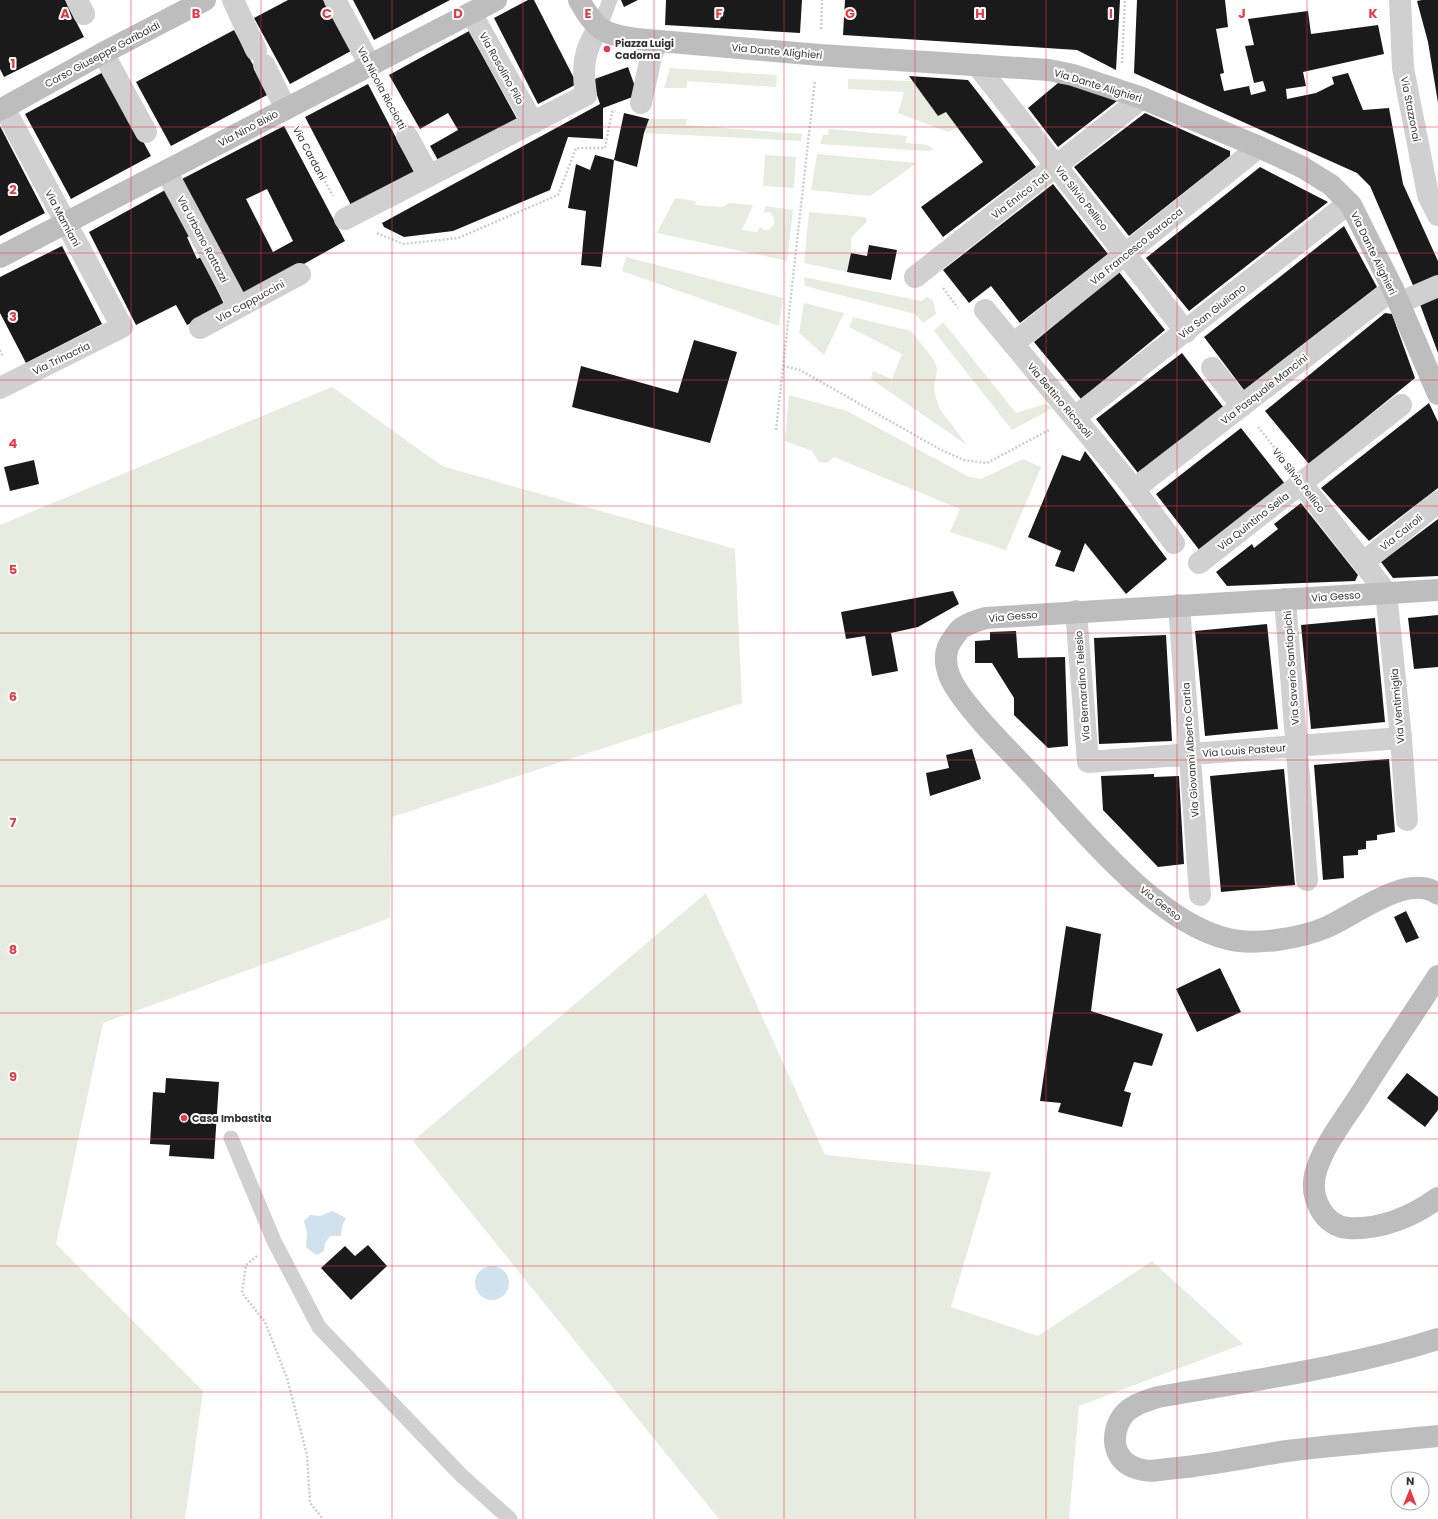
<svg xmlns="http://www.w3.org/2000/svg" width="1438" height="1519" font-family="Poppins,sans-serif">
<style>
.green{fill:#e6ecdf}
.water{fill:#cfe2ee}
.building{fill:#1a1a1a;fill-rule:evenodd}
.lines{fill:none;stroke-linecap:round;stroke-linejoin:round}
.path{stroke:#cdcdcd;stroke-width:2.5;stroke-dasharray:2 2;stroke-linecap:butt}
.lane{stroke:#d0d0d0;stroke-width:15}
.street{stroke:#d0d0d0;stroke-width:22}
.secondary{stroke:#bdbdbd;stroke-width:22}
.grid{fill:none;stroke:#e63946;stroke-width:1;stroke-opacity:0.55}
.poi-dot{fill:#e63946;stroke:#fff;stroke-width:1.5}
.labels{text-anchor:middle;stroke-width:4;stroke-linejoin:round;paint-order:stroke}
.poi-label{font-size:10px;font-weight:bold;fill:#333;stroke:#fff;text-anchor:start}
.street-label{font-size:10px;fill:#333;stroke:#fff}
.grid-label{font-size:13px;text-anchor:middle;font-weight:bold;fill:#e63946;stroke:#fff;stroke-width:4;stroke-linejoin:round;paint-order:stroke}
</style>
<rect width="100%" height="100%" fill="#fff"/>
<path class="green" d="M670 68 777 75 776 87 687 81V88H664Z
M848 79 913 81 938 116 946 112 959 127 948 132 898 113 904 92 848 89Z
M649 119H687L686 125 802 134 801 141 644 133Z
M829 129 907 136 906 143 927 145 934 149 928 151 820 144 823 135H828Z
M817 154 917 163 870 196 811 190Z
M765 155 796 157 794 188 763 186Z
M675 198 696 201 695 205 723 207 729 203 753 205 742 230 757 232 760 227 765 230 770 229 774 224V218L770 212 764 213 765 206 793 210 787 261 657 233Z
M809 212 865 217 867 221 851 238V253L847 272 804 263Z
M626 257 783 298 779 326 622 271Z
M804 277 921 301 927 297 933 301 936 314 923 323 915 314 805 286Z
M804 303 844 313 824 355 799 333Z
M853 317 911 331 934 360 937 369 934 390 939 408 967 445 871 379 873 371 892 379 902 354 849 327Z
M943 322 1016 413 1045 404 1053 408 1012 430 934 331Z
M332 387 442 466 735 549 742 703 392 817 390 918 103 1023 56 1244 203 1391 185 1519H0V525Z
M789 395 847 411 969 477 981 479 1023 459 1041 467 1006 550 950 532 960 509 834 457 827 463 819 462 812 451 785 441Z
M706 893 825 1155 991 1172 951 1307 1038 1336 1152 1261 1243 1344 1079 1406 1069 1519H719L413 1141Z"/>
<path class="water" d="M332 1211 346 1218 342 1226 341 1236H330L325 1243 324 1251 316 1255 306 1247 307 1233 304 1221 310 1215 320 1216Z
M475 1283a17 17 0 1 1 34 0a17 17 0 1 1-34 0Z"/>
<path class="building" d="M0 0H65L84 37 4 77 0 69Z
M288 0H323L351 51 290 84 254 18Z
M353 0H450L374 40Z
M528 0H534L577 84 538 104 494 18Z
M621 0H638L624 7Z
M666 0H802L800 33 665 25Z
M845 0H1120L1116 70 1077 50 843 35Z
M1137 0H1225L1228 27 1216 29 1224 73 1220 74 1224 91 1249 86 1251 95 1266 91 1263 81 1254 83 1245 46 1254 45 1248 19 1308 11 1311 34 1378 25 1384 54 1303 72 1306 86 1286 89 1287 99 1316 93 1334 84 1332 77 1348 73 1363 110 1389 108 1403 184 1438 261V280L1415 290 1370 186 1357 173 1134 73Z
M1422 0H1438V103L1428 42 1417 1Z
M234 30 269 94 171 146 136 82Z
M469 31 517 119 439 162 430 146 458 130 448 113 420 129 389 75Z
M628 67 638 95 603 108V139L568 137 550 190 453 231 404 237 384 227 382 223 600 104 592 80Z
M105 71 151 156 71 199 25 114Z
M909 76 968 80 1036 167 943 237 921 207 983 162 946 112 938 116Z
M1058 83 1073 84 1117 101 1058 147 1028 108Z
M368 84 415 174 352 207 305 117Z
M624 113 649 119 644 133 637 167 614 160 601 267 581 265 586 211 568 208 576 164 590 170 595 155 614 160Z
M1145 113 1230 151V156L1129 236 1074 167Z
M0 126 45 213 0 236Z
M284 126 345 241 243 298 182 179ZM267 189 293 241 273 252 246 199Z
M1260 167 1328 202 1189 311 1146 258Z
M1053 184 1108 254 1020 323 991 286 969 303 943 270Z
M167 189 191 236 187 237 197 259 201 257 225 306 187 325 176 305 136 325 89 232Z
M1344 226 1377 287 1244 390 1204 337Z
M869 245 897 250 891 280 847 272 851 253 867 256Z
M62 246 102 324 26 363 0 313V277Z
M1119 272 1165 330 1081 399 1034 342Z
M1438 291V353L1418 299Z
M1385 313 1392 314 1415 378 1309 464 1265 411Z
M694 340 737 352 710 443 572 407 581 366 678 393Z
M1182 353 1224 408 1138 473 1096 419Z
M1429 403 1438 422V488L1369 541 1321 488Z
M1241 428 1286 485 1200 551 1156 494Z
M1085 451 1167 559 1126 594 1085 543 1074 572 1055 566 1061 551 1028 537 1062 455 1080 461Z
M34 460 39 484 10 491 4 467Z
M1301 503 1358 575 1355 581 1227 586 1216 572 1252 544 1254 548 1278 529 1274 524Z
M1438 519V576L1393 578 1381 562Z
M953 591 959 604 918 627 891 633 898 671 872 676 865 636 846 639 841 612Z
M1438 615V667L1414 669 1408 618Z
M1375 618 1385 722 1311 729 1301 625Z
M1267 624 1278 729 1205 736 1195 631Z
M1016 631 1018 658 1065 657 1068 746 1048 748 1014 715V698L992 663H975V641L990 640V632Z
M1166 635 1172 741 1099 744 1094 638Z
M972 749 981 779 930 796 926 773 949 768 946 755Z
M1389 759 1395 832 1377 835V840L1366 841V849L1358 850V855L1343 856 1344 878 1323 880 1314 765Z
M1284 769 1295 885 1221 892 1210 776Z
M1154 774V777L1179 776 1184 864 1158 867 1103 810 1101 776Z
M1406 911 1419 938 1406 943 1394 917Z
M1066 926 1101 934 1091 1011 1163 1034 1152 1066 1134 1062 1124 1091 1131 1093 1122 1127 1058 1112 1061 1103 1040 1101Z
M1220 968 1241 1012 1197 1032 1176 989Z
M1407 1073 1438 1097V1110L1425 1127 1387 1098Z
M166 1078 219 1082 214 1159 169 1156 170 1145 150 1144 153 1092 165 1093Z
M368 1245 387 1266 351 1300 321 1268 345 1246 355 1256Z"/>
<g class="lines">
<path class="path" d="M821 29 822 0
M1122 63 1125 0
M382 89 395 113
M298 132 333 196
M377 233 403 244 458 238 558 195 576 148H605L612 112 616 111
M943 288 958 308
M0 350 3 357
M783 366 800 370 941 450 964 460 987 463 1049 430
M1258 427 1286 462
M776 430 815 80
M257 1256 246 1265 242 1293 265 1322 287 1378 307 1455 310 1503 323 1519"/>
<path class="lane" d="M599 28 610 0
M231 1138 274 1241 319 1327 461 1475 510 1519"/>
<path class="street" d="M77 0 84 14
M233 0 256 50
M335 0 370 65
M1400 0 1403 68 1428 195 1438 215
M471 13 533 123
M103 53 146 132
M264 65 286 109
M977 65 1186 332
M641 103 651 57 657 41
M407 136 429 176
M166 171 239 307
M345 219 586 95C582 69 583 50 599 28
M915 277 1142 98
M1399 303 1438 286
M985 310 1134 489 1174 543
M200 328 300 274
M1013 344 1259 147
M1212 368 1242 406
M0 388 122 327 4 108
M1075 417 1349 203
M1301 483 1386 592 1401 738 1407 820
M1134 489 1393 289
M1364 562 1438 502
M1199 563 1401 405
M1285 599 1307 880
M1179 605 1200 895
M1076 611 1088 762 1401 738"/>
<path class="secondary" d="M579 0C596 30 602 34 636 39L820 55 1049 70 1073 75 1142 98 1259 147 1302 167 1331 185 1351 205 1393 289 1438 394
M0 110 103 53 205 0
M0 257 496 0
M1438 590 986 618C978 620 970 623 963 627 959 629 957 633 954 637 939 655 947 676 959 693 980 723 1008 749 1033 776 1082 829 1156 922 1228 939 1255 946 1302 938 1327 927 1355 915 1408 872 1438 894
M1438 976C1411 1017 1384 1057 1358 1098 1343 1121 1321 1149 1315 1175 1310 1197 1323 1226 1348 1228 1380 1230 1412 1217 1438 1198
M1438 1339C1347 1368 1252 1380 1158 1397 1145 1401 1127 1406 1120 1420 1109 1442 1116 1465 1143 1470 1150 1472 1159 1470 1167 1469 1207 1466 1247 1457 1287 1451 1337 1445 1388 1441 1438 1436"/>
</g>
<path class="grid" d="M131 0V1519M261 0V1519M392 0V1519M523 0V1519M654 0V1519M784 0V1519M915 0V1519M1046 0V1519M1177 0V1519M1307 0V1519M0 127H1438M0 253H1438M0 380H1438M0 506H1438M0 633H1438M0 760H1438M0 886H1438M0 1013H1438M0 1139H1438M0 1266H1438M0 1392H1438"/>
<g class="poi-dot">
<circle cx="607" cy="49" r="4"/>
<circle cx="184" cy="1118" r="4"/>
</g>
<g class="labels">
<g class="poi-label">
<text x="615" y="47">Piazza Luigi<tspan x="615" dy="12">Cadorna</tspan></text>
<text x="192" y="1122">Casa Imbastita</text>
</g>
<g class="street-label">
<text transform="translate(777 51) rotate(5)" y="4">Via Dante Alighieri</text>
<text transform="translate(102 54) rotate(-28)" y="4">Corso Giuseppe Garibaldi</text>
<text transform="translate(502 68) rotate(61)" y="4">Via Rosolino Pilo</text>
<text transform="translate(1098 85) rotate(17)" y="4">Via Dante Alighieri</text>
<text transform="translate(382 88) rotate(62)" y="4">Via Nicola Ricciotti</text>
<text transform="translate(1411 109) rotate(79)" y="4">Via Stazzonai</text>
<text transform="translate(248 128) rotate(-28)" y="4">Via Nino Bixio</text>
<text transform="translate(310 153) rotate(62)" y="4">Via Cardani</text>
<text transform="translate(1020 195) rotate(-38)" y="4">Via Enrico Toti</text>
<text transform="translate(1082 198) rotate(52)" y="4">Via Silvio Pellico</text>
<text transform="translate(63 218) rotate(62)" y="4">Via Mamiani</text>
<text transform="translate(203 239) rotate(62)" y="4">Via Urbano Rattazzi</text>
<text transform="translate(1136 246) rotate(-39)" y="4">Via Francesco Baracca</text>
<text transform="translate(1374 253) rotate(64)" y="4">Via Dante Alighieri</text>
<text transform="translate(250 301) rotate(-29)" y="4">Via Cappuccini</text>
<text transform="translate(1212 311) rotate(-38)" y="4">Via San Giuliano</text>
<text transform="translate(61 358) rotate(-26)" y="4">Via Trinacria</text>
<text transform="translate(1264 389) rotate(-38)" y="4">Via Pasquale Mancini</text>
<text transform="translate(1060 400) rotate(50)" y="4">Via Bettino Ricasoli</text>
<text transform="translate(1299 480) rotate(52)" y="4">Via Silvio Pellico</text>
<text transform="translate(1253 521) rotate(-38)" y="4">Via Quintino Sella</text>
<text transform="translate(1401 532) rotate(-39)" y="4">Via Cairoli</text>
<text transform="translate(1336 596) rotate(-4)" y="4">Via Gesso</text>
<text transform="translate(1013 616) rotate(-5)" y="4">Via Gesso</text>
<text transform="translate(1291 668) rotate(-94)" y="4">Via Saverio Santiapichi</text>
<text transform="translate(1082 686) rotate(-94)" y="4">Via Bernardino Telesio</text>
<text transform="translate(1397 706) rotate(-95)" y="4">Via Ventimiglia</text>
<text transform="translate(1190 750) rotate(-94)" y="4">Via Giovanni Alberto Cartia</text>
<text transform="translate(1244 750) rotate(-4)" y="4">Via Louis Pasteur</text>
<text transform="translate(1161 903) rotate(38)" y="4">Via Gesso</text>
</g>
</g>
<g class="grid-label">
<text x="65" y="18">A</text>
<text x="196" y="18">B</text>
<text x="327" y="18">C</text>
<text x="458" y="18">D</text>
<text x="588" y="18">E</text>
<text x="719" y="18">F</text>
<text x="850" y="18">G</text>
<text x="980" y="18">H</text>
<text x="1111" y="18">I</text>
<text x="1242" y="18">J</text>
<text x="1373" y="18">K</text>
<text x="13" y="68">1</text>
<text x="13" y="194">2</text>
<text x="13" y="321">3</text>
<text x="13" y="448">4</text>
<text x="13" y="574">5</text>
<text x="13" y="701">6</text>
<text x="13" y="827">7</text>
<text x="13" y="954">8</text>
<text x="13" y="1081">9</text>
</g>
<g transform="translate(1410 1491) rotate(1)"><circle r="19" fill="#ffffff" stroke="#adadad"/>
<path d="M0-3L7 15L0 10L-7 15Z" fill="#e63946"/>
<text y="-6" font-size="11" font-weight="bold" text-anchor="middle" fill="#333333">N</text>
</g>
</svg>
